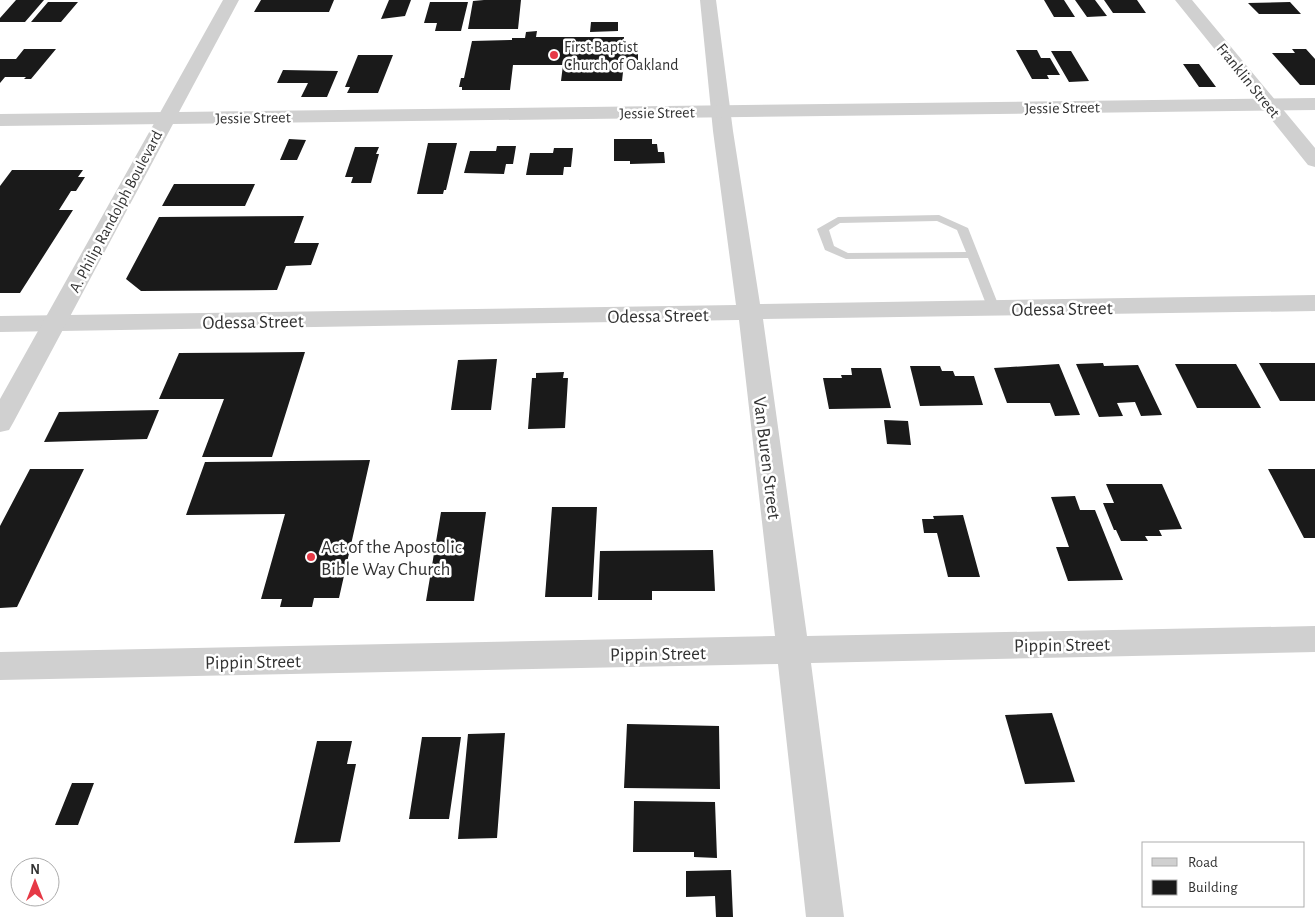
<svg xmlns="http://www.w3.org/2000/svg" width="1315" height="917" font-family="'Alegreya Sans',sans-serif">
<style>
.building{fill:#1a1a1a}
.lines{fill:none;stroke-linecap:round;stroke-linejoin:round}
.service{fill:#d0d0d0;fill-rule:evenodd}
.minor{fill:#d0d0d0;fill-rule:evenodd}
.tertiary{fill:#d0d0d0;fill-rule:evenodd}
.poi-dot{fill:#e63946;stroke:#fff;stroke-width:2}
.labels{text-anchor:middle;stroke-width:5;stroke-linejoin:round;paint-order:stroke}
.far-poi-label{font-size:16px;fill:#333;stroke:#fff;text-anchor:start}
.far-street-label{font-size:16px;fill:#333;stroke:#fff}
.street-label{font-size:19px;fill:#333;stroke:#fff}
.poi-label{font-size:19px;fill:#333;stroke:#fff;text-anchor:start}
</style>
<rect width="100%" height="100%" fill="#fff"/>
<path class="building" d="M16 0H44L25 22H0V18Z
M261 0H334L329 12H254Z
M389 0H411L405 16 381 19Z
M484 0H521L518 29H468L473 1Z
M1044 0H1064L1075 17H1054Z
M1075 0H1095L1107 16 1087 17Z
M1104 0H1137L1146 13H1113Z
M48 2H78L61 22H31Z
M430 2H468L461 31H435L437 23H424Z
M1290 2 1301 14H1259L1248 3Z
M591 22H618V31L590 32Z
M537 31 536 37H624V47H638V63H624L622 81H561L563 65H513L510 90H462V87H459L461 78H464L472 41 512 40V38H525L526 32Z
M24 49H56L31 79H24L26 77H5L0 83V59H16Z
M1292 49H1306L1315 59V85H1300L1272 53H1295Z
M1016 50H1037L1041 58H1050L1060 75H1047L1049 79H1032Z
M1051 51H1071L1089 81 1069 82Z
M358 55H393L378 93H347L350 87H345Z
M1183 64H1199L1216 87H1199Z
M283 70 338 71 327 97H301L308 83H277Z
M289 139 306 140 297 160H280Z
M614 139H652V144H657L658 152H664L665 163 630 164V161H614Z
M428 143H457L446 190H444L443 194H417Z
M497 146H516L513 164H506L504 174 464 173 470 151H496Z
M355 147H379L376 154H379L371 183H351L353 177H345Z
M554 148H573L571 167H564L563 175H526L530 153H553Z
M12 170H83L78 177H85L76 191H71L59 210H73L20 293H0V186Z
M174 184H255L245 206H162Z
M304 216 294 243H319L311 265 286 266 277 290 141 291 126 279 159 217Z
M305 352 272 457H202L224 399H159L179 353Z
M497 359 491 410H451L458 360Z
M1103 363 1104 366 1138 365 1162 415 1141 416 1135 402 1117 403 1123 416 1099 417 1076 364Z
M1259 363H1315V401H1280Z
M1059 364 1080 415 1055 416 1050 403H1007L994 368Z
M1175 364H1236L1261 408H1197Z
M910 366H940L942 371H953L955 376H974L983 405 920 406Z
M851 368H881L891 408 829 409 823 378H842L841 375H852Z
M564 372 563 378H568L565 428 528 429 532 378H536V373Z
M159 410 147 439 44 442 59 412Z
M884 420 908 421 911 445 887 444Z
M370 460 339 598H314L312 607H280L282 599H261L285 514 186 515 205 462Z
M30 469H84L17 607 0 608V526Z
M1268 469H1315V538H1304Z
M1106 484H1162L1182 529 1159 530 1162 536H1145L1148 541H1121L1116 530H1114L1103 503H1114Z
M1075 496 1080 510H1095L1123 580 1068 581 1056 547H1069L1051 497Z
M552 507H597L592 597H545Z
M441 512H486L474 601H426Z
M963 515 980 577H948L937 533H924L922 519H934L933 516Z
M713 550 715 591H652V600H598L600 551Z
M1052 713 1075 782 1025 784 1005 715Z
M627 724 719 726 720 789 624 788Z
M505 733 497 838 458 839 468 734Z
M422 737H461L449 819H409Z
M317 741H352L347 764H356L340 842 294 843Z
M72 783H94L78 825H55Z
M634 801 715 802 717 858 694 857V852H633Z
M731 870 733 917H716L715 896 686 897V871Z"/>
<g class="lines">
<path class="service" d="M939 215 968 228 1000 309 998 312H990L988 309 968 258 846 259 825 250 817 229 838 217ZM937 221 957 230 966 252 848 253 834 246 829 230 840 223Z"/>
<path class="minor" d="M700 0H716L733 131 760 304 1315 295V311L763 319 807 636 1315 626V652L811 663 844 917H806L778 664 0 680V652L775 636 739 320 0 332V316L736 305 713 131Z
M1175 0H1192L1315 148V167L1308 165Z
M166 112 173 114 176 118 173 122 166 124 0 126V114Z"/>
<path class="tertiary" d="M223 0H239L179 112 1315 98V110L173 124 13 423 9 430 0 432V399Z"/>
</g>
<g class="poi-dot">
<circle cx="554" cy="55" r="5"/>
<circle cx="311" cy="557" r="5"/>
</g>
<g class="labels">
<g class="far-poi-label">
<text x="564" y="52">First Baptist<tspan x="564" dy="18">Church of Oakland</tspan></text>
</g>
<g class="far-street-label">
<text transform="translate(1249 80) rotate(51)" y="6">Franklin Street</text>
<text transform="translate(1062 107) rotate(-1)" y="6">Jessie Street</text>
<text transform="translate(657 112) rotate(-1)" y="6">Jessie Street</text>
<text transform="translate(253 117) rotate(-1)" y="6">Jessie Street</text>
<text transform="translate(115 211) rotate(-62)" y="6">A. Philip Randolph Boulevard</text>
</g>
<g class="street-label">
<text transform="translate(1062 308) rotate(-1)" y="7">Odessa Street</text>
<text transform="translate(658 315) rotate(-1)" y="7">Odessa Street</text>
<text transform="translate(253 321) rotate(-1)" y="7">Odessa Street</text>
<text transform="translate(768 458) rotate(83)" y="7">Van Buren Street</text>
<text transform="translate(1062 644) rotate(-1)" y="7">Pippin Street</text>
<text transform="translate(658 653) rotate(-1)" y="7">Pippin Street</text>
<text transform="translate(253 661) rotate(-1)" y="7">Pippin Street</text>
</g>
<g class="poi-label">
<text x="321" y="553">Act of the Apostolic<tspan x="321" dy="22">Bible Way Church</tspan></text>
</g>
</g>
<rect x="1142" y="842" width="162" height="65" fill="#ffffff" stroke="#adadad"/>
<rect x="1152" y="858" width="25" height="8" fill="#d0d0d0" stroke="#adadad"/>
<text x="1188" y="867" font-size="15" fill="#333333">Road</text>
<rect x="1152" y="880" width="25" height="15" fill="#1a1a1a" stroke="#adadad"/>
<text x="1188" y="892" font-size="15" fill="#333333">Building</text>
<g transform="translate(35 882)"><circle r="24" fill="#ffffff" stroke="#adadad"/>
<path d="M0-4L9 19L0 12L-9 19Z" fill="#e63946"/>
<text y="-8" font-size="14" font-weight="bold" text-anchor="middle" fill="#333333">N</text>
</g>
</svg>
